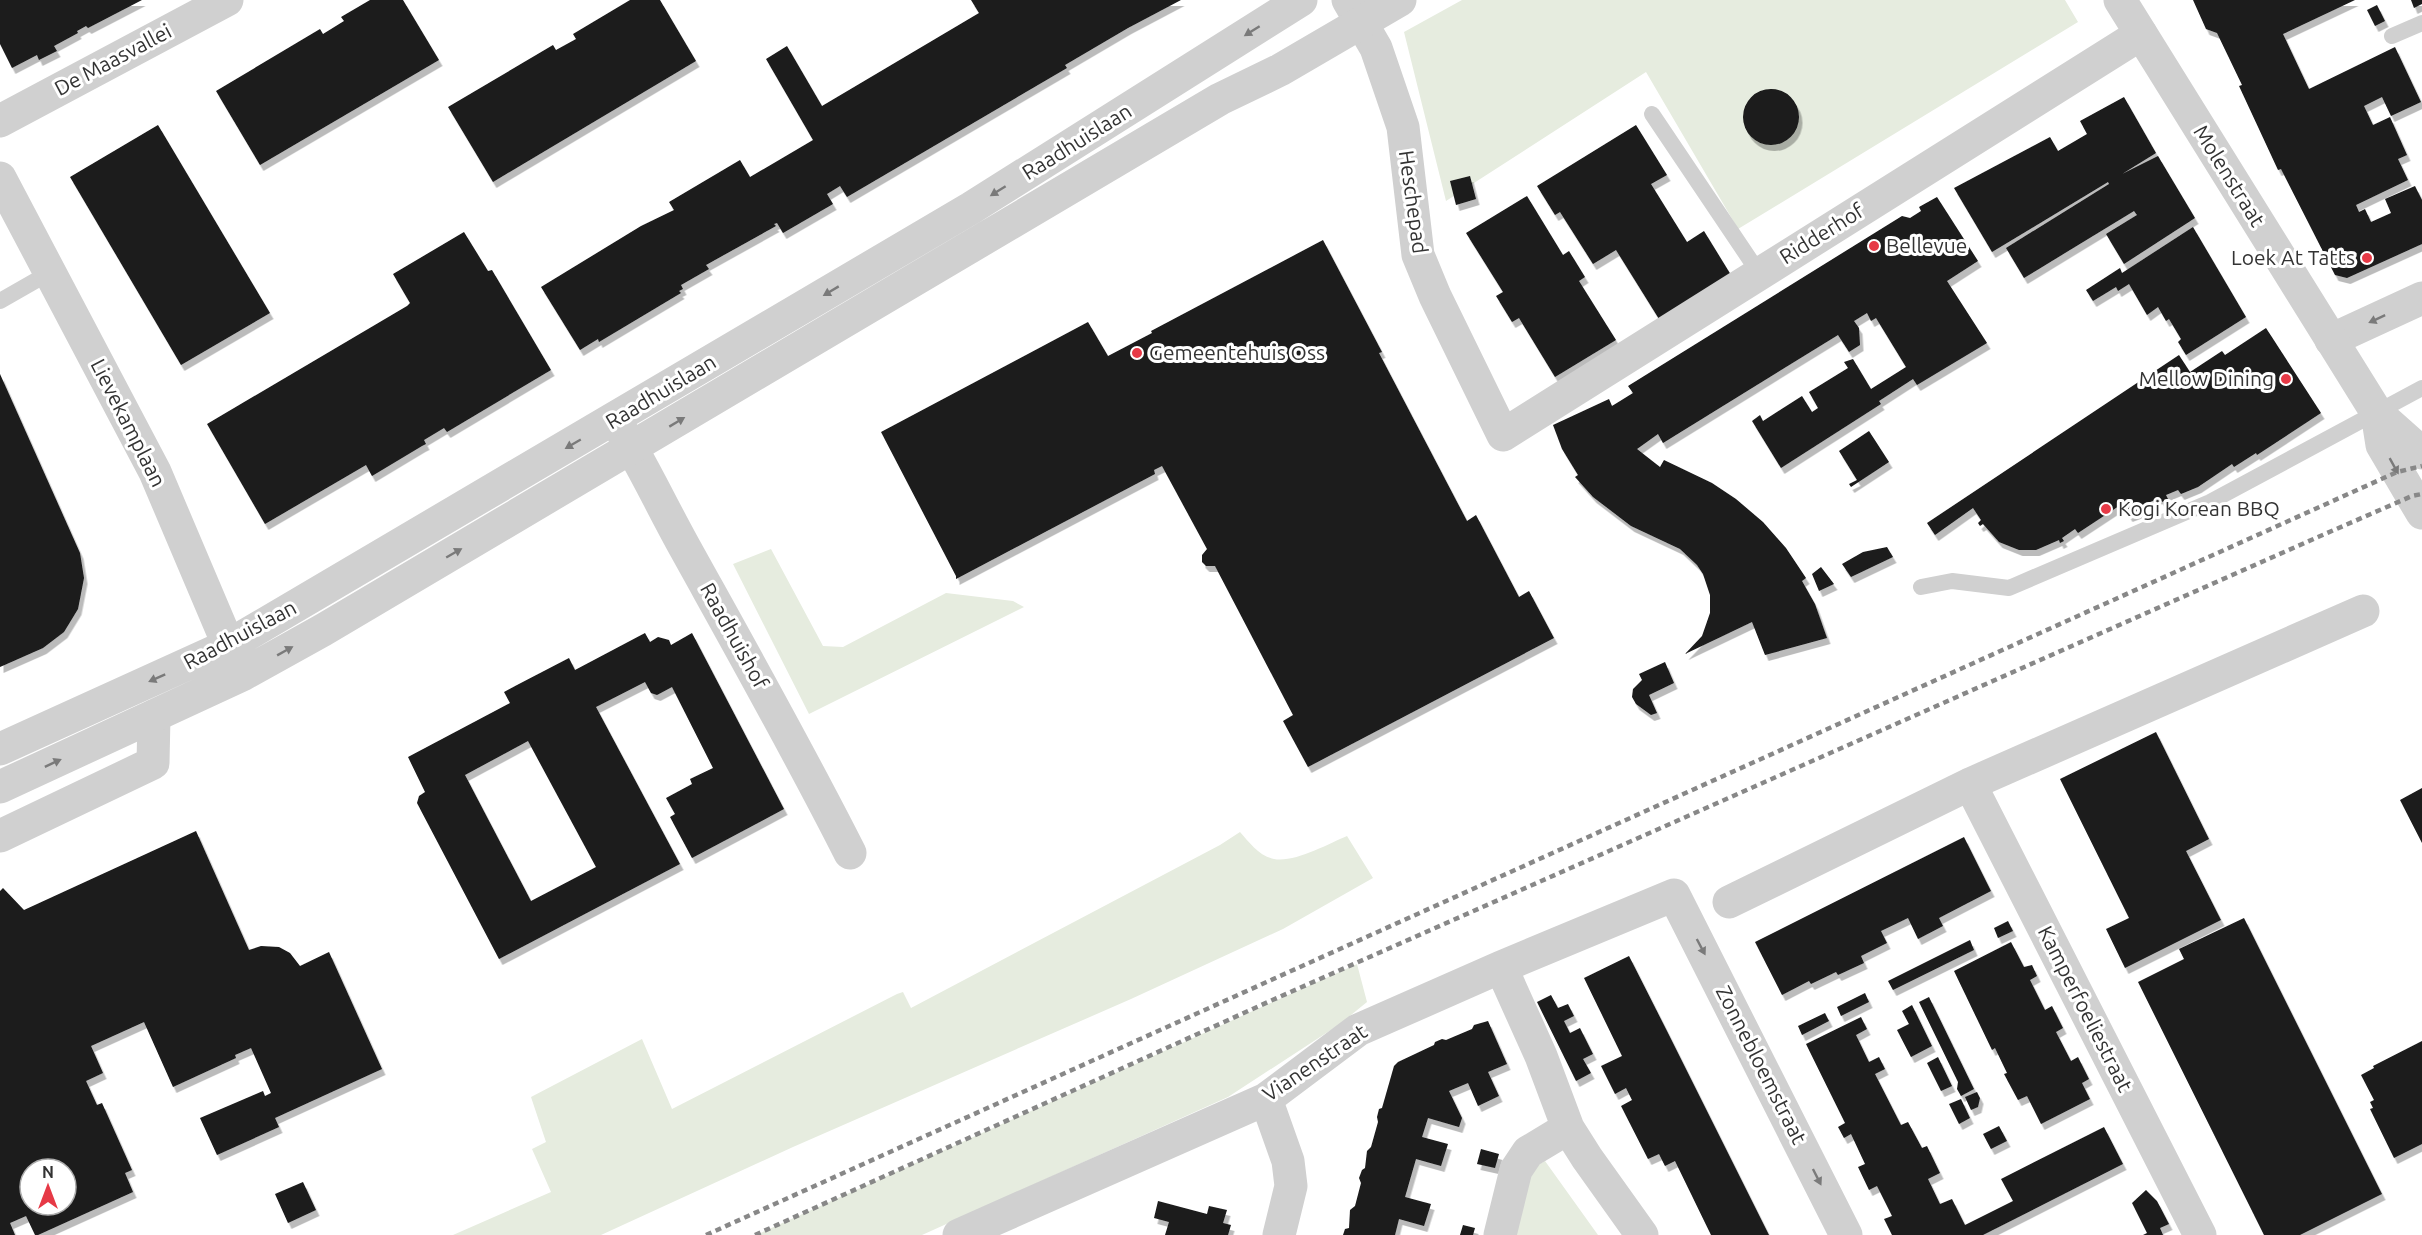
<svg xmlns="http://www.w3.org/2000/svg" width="2422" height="1235" font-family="Ubuntu,sans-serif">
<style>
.green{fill:#e6ecdf}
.building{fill:#1a1a1a;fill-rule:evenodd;filter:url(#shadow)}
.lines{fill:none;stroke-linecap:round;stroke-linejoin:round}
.service{stroke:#d0d0d0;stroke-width:16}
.minor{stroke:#d0d0d0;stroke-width:33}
.tertiary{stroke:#d0d0d0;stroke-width:33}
.rail{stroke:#888;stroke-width:4.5;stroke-dasharray:6 4.5;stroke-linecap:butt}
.oneway{fill:#7a7a7a}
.poi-dot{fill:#e63946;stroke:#fff;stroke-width:2}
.labels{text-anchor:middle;stroke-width:6;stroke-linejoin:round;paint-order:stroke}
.street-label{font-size:21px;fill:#333;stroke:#fff}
.poi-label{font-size:21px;fill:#333;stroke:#fff;text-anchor:start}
</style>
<defs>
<filter id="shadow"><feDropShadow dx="3.5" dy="6" stdDeviation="0" flood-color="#0004"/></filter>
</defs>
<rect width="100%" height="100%" fill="#fff"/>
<path class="green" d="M1462 0H2065L2078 22 1738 229 1646 72 1446 201 1404 32Z
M771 549 823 646 843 647 946 593 1013 601 1024 607 809 714 733 564Z
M1240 832C1249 842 1259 856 1274 859 1294 863 1328 844 1347 836L1373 878 1283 929 1131 999 793 1147 601 1235H453L551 1192 532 1149 546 1142 531 1097 642 1039 672 1109 897 994 903 992 911 1008 1220 845Z
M1357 964 1367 1002 1340 1024 1228 1097 922 1235H756Z
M1545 1161 1598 1235H1508L1522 1174Z"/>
<path class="building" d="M0 0H142L88 28 86 26 77 31 78 33 54 46 57 51 39 60 37 55 12 68 0 44Z
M370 0H403L439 60 260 165 216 91 320 29 323 34 344 21 341 17Z
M630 0H660L696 61 493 182 448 107 553 45 556 50 576 39 573 34Z
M971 0H1181L1128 28 1065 65 1067 68 847 197 840 186 827 194 833 204 783 233 777 223 774 224 776 226 706 265 709 269 681 285 683 289 679 291 681 293 599 342 598 339 580 350 541 287 641 226 674 210 669 202 740 160 750 177 813 140 766 59 787 46 822 106 979 13Z
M2193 0H2355L2283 34 2309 89 2395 47 2421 102 2391 116 2382 97 2364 106 2373 125 2390 117 2407 155 2398 159 2408 180 2356 205 2359 212 2365 209 2371 222 2391 213 2385 199 2415 186 2422 200V244L2347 278 2335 275 2281 169 2278 170 2239 86 2242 85 2217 33 2206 29Z
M2411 0H2422V4L2414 8Z
M2377 5 2385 21 2375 26 2367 10Z
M1743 117a28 28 0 1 1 56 0a28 28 0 1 1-56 0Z
M2124 97 2156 153 2122 174 2158 156 2195 218 2124 264 2106 234 2137 215 2134 211 2024 278 2006 248 2109 184 2108 182 1992 252 1954 188 2050 137 2058 151 2087 134 2080 121Z
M158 125 270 313 181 365 70 177Z
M1636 125 1667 175 1651 184 1687 242 1704 231 1731 275 1659 319 1616 250 1593 264 1560 212 1555 215 1537 186Z
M1470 176 1476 199 1456 205 1450 181Z
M1527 196 1563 255 1569 251 1585 277 1579 281 1616 340 1555 377 1519 318 1512 322 1496 296 1503 292 1466 233Z
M1937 197 1978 261 1947 281 1987 343 1917 385 1913 379 1879 401 1881 404 1781 468 1752 421 1760 415 1763 421 1802 396 1812 412 1818 408 1809 392 1848 368 1844 362 1853 359 1871 389 1906 367 1876 318 1871 321 1867 313 1854 321 1859 328 1860 345 1849 352 1838 335 1663 443 1658 434 1637 449 1660 467 1664 460 1712 483 1736 499 1763 522 1786 548 1806 578 1802 581 1815 604 1827 638 1765 655 1752 622 1685 654 1702 636 1710 613V595L1703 574 1697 565 1680 549 1631 526 1593 497 1575 477 1578 475 1562 449 1553 425 1609 399 1612 406 1633 393 1628 386 1902 216 1910 218 1921 211 1919 207Z
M2193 227 2246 317 2186 355 2178 342 2181 339 2169 319 2166 321 2158 307 2147 315 2129 284 2118 291 2116 287 2093 301 2086 290 2120 268 2122 273Z
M464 232 488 271 492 270 551 370 447 432 444 428 424 440 426 444 422 446 372 476 366 465 265 524 207 424 407 306 410 303 393 274Z
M1323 240 1382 352 1379 353 1467 521 1476 515 1519 597 1529 591 1554 638 1308 767 1283 721 1293 715 1215 566H1206L1202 562V555L1207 549 1162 466 1154 470 1155 474 956 579V576L881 432 1088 322 1108 356 1152 333 1151 331Z
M2266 328 2321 413 2257 455 2256 453 2234 467 2232 464 2198 487 2181 494 2178 490 2166 495 2168 499 2162 502 2159 498 2148 503V509L2129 516 2122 504 2078 533 2075 529 2062 538 2064 541 2060 543 2059 540 2036 550H2019L1999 542 1983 524 1980 526 1978 523 1981 520 1973 508 1935 535 1927 523 2179 355 2190 372 2222 351 2225 355Z
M0 374 80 553 84 578 78 609 64 632 43 648 0 667Z
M1869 431 1889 462 1851 487 1849 484 1857 480 1839 451Z
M1887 547 1893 557 1851 577 1842 564 1863 552Z
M1821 567 1834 584 1819 591 1812 574Z
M645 633 650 642 658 637 669 640 671 645 692 633 784 809 692 858 670 817 675 814 666 798 692 784 690 779 713 768 672 687 657 695 651 693 645 682 596 707 680 864 499 959 417 803 419 796 425 792 408 757 510 703 504 692 517 685 569 658 575 670ZM528 741 596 867 531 901 465 775Z
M1665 662 1674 683 1649 695 1657 713 1651 715 1636 704 1632 697 1633 689 1642 680 1639 674Z
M2156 732 2209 839 2186 851 2221 920 2125 968 2106 929 2129 918 2060 779Z
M2422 788V843L2400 800Z
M196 831 249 950 261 946 279 947 290 953 300 966 329 952 382 1069 275 1118 279 1127 217 1155 200 1118 263 1091 265 1096 271 1093 251 1048 235 1055 236 1058 173 1087 144 1022 91 1046 103 1073 86 1081 97 1105 102 1103 132 1170 125 1173 133 1192 38 1235H35L26 1216 10 1223 15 1235H0V891L3 888 24 910ZM30 1169H66V1205H30Z
M1964 837 1991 891 1939 918 1943 926 1918 939 1908 918 1881 931 1887 943 1861 956 1864 963 1838 975 1836 972 1811 984 1809 981 1782 995 1755 942Z
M2244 918 2382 1194 2300 1235H2264L2138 982 2184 959 2179 949Z
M2008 921 2013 931 1998 938 1994 928Z
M1970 940 1974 950 1893 990 1888 981Z
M2011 942 2024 967 2032 965 2037 976 2030 980 2045 1010 2052 1006 2063 1028 2056 1032 2071 1061 2078 1057 2089 1079 2082 1083 2090 1099 2041 1124 2027 1096 2018 1100 2004 1074 2007 1073 1995 1048 1992 1050 1954 971Z
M1629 956 1668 1033 1769 1235H1711L1675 1161 1665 1166 1659 1154 1648 1159 1621 1106 1632 1100 1626 1088 1615 1094 1601 1066 1622 1056 1584 978Z
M1865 993 1869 1002 1841 1016 1837 1007Z
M1551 995 1558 1008 1568 1004 1574 1016 1564 1021 1570 1033 1580 1028 1593 1054 1583 1059 1591 1073 1576 1081 1537 1002Z
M1929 997 1974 1089 1961 1096 1957 1089 1958 1082 1919 1002Z
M1912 1005 1932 1046 1911 1057 1897 1030 1909 1024 1902 1011Z
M1825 1013 1829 1021 1802 1035 1798 1026Z
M1861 1017 1867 1029 1856 1035 1869 1062 1879 1057 1885 1069 1875 1074 1901 1125 1908 1122 1922 1148 1927 1146 1940 1173 1928 1179 1940 1204 1952 1199 1965 1225 2013 1201 2001 1179 2104 1127 2123 1164 1983 1235H1892L1884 1219 1892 1216 1877 1186 1869 1190 1858 1167 1865 1164 1851 1134 1844 1138 1838 1127 1845 1123 1806 1044Z
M1488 1021 1507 1064 1488 1072 1499 1096 1478 1106 1468 1083 1449 1091 1462 1118 1459 1127 1428 1118 1422 1137 1448 1144 1441 1166 1416 1159 1405 1197 1431 1204 1424 1226 1399 1219 1395 1235H1343L1345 1229 1349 1228 1350 1210 1355 1206 1361 1183 1359 1178 1362 1170 1365 1168 1367 1151 1371 1147 1378 1122 1377 1117 1379 1109 1382 1108 1394 1066 1398 1062 1434 1045 1435 1042 1442 1039 1446 1040 1472 1029 1474 1025Z
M2422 1041V1144L2394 1158 2370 1109 2373 1108 2370 1102 2374 1100 2361 1075 2374 1068 2373 1066Z
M1938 1057 1952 1086 1941 1091 1927 1063Z
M1977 1092 1980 1098 1978 1107 1971 1110 1965 1097Z
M1961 1099 1970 1118 1959 1124 1949 1104Z
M1999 1126 2007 1141 1991 1149 1983 1134Z
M1481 1149 1499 1154 1495 1168 1477 1164Z
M303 1182 316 1210 288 1223 275 1194Z
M2146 1190 2157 1201 2169 1224 2160 1228 2163 1235H2143L2147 1233 2132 1203Z
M1158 1201 1207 1214 1209 1206 1227 1210 1223 1223 1231 1225 1228 1235H1165L1169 1222 1154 1218Z
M1463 1225 1475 1228 1473 1235H1460Z"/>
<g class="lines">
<path class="service" d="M2392 36 2422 23
M1652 114 1759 273
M0 301 49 273
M1921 587 1952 581 2009 588 2210 502 2422 388"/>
<path class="minor" d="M1348 0 1376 48 1403 127 1418 255 1435 296 1503 435 2141 34
M0 121 227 0
M0 178 155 472 239 670
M2331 340 2422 298
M615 420C641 461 661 505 685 548 741 649 798 750 850 853
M1970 784 2200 1235
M0 836 153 763 154 716
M1729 902 1970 784 2363 611
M1501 967 1541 1056 1568 1128 1587 1158 1642 1235
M1266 1099 1288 1161 1291 1186 1279 1235
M959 1235 1266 1099 1358 1030 1501 967 1674 895 1846 1235
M1500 1235 1516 1170 1528 1152 1568 1128"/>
<path class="tertiary" d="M2120 0 2377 413 2422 453
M2377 413 2382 445 2422 513
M0 749 229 645 971 208 1301 0
M0 787 242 675 323 630 1220 99 1280 70 1400 0"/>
<path class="rail" d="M706 1235 2397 472 2422 466
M755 1235 1268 1002 2318 537 2412 496 2422 494"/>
</g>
<defs><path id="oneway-solid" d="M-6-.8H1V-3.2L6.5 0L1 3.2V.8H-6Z" transform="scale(1.5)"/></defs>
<g class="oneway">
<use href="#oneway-solid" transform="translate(1252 31) rotate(148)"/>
<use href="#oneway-solid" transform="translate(998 191) rotate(148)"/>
<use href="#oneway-solid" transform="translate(831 291) rotate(149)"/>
<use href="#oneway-solid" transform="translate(2377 319) rotate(155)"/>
<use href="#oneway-solid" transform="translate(677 422) rotate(-31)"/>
<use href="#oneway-solid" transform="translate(573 444) rotate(150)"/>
<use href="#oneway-solid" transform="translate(2394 466) rotate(61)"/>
<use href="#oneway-solid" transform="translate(454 553) rotate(-30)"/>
<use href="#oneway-solid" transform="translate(285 651) rotate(-29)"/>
<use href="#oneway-solid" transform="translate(157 678) rotate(156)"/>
<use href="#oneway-solid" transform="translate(53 763) rotate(-25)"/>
<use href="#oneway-solid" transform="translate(1701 947) rotate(62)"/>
<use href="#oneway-solid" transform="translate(1817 1177) rotate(63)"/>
</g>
<g class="poi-dot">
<circle cx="1874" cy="246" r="6"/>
<circle cx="2367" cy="258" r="6"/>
<circle cx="1137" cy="353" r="6"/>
<circle cx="2286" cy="379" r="6"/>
<circle cx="2106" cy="509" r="6"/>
</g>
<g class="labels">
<g class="street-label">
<text transform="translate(113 60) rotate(-28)" y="7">De Maasvallei</text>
<text transform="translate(1077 142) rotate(-32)" y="7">Raadhuislaan</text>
<text transform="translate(2229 176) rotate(58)" y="7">Molenstraat</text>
<text transform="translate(1413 202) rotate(82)" y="7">Heschepad</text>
<text transform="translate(1822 234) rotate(-32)" y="7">Ridderhof</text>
<text transform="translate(661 392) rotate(-31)" y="7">Raadhuislaan</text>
<text transform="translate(128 423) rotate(63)" y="7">Lievekamplaan</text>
<text transform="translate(240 635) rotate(-28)" y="7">Raadhuislaan</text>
<text transform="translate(734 636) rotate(61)" y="7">Raadhuishof</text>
<text transform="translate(2085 1009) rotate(63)" y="7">Kamperfoeliestraat</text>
<text transform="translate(1315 1063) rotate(-34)" y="7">Vianenstraat</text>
<text transform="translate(1761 1065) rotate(63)" y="7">Zonnebloemstraat</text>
</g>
<g class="poi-label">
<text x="1886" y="253">Bellevue</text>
<text x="2355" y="265" text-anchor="end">Loek At Tatts</text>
<text x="1149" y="360">Gemeentehuis Oss</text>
<text x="2274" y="386" text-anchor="end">Mellow Dining</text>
<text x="2118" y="516">Kogi Korean BBQ</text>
</g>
</g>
<g transform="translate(48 1187)"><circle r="28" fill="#ffffff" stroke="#adadad" stroke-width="1.5"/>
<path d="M0-4.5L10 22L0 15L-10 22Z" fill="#e63946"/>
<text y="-9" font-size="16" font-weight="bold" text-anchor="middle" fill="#333333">N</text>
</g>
</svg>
